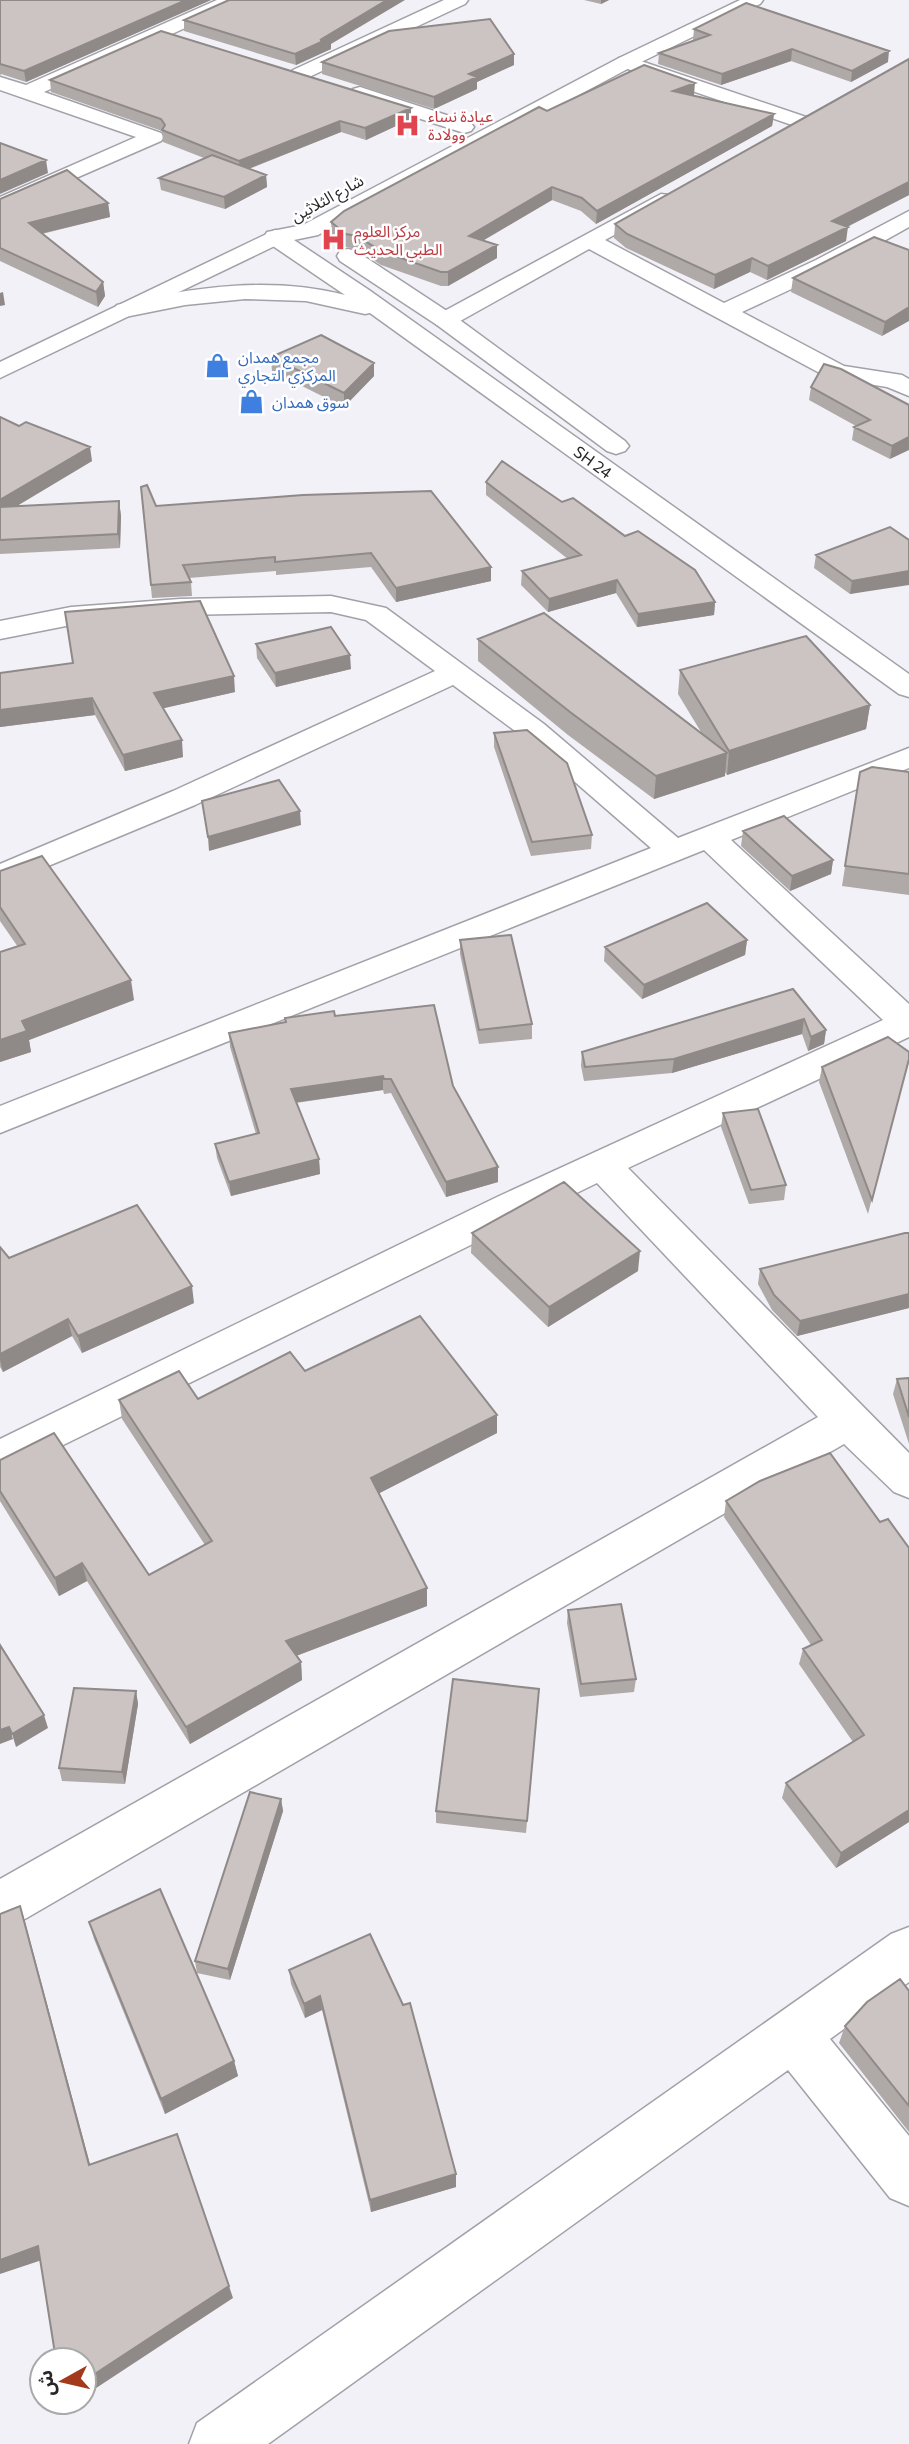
<svg xmlns="http://www.w3.org/2000/svg" width="909" height="2444" font-family="Commissioner,'Noto Sans Arabic',sans-serif">
<style>
.lines{fill:none;stroke-linecap:round;stroke-linejoin:round}
.minor-casing{stroke:#a2a1a8;stroke-width:3}
.tertiary-casing{stroke:#a2a1a8;stroke-width:3}
.minor{fill:#fff;fill-rule:evenodd}
.tertiary{fill:#fff;fill-rule:evenodd}
.wall{fill:#afa9a8}
.shaded-wall{fill:#8f8988}
.building{fill:#ccc4c3;stroke:#8f8988;stroke-width:2}
.labels{text-anchor:middle;stroke-width:5;stroke-linejoin:round;paint-order:stroke}
.far-health-label{font-size:16px;fill:#be3a42;stroke:#fff;text-anchor:start}
.far-street-label{font-size:16px;fill:#28282a;stroke:#fff}
.far-shop-label{font-size:16px;fill:#366cbe;stroke:#fff;text-anchor:start}
</style>
<rect width="100%" height="100%" fill="#f2f1f8"/>
<g class="lines">
<defs>
<path id="minor" d="M217 0H241L238 4 44 92 161 133 164 137 161 141 0 211V197L136 137 0 90V77L26 85Z
M444 0H468L465 4 307 78 300 80 290 74 293 70Z
M626 56 809 118 812 122 809 126H795L619 66 616 62 619 58Z
M360 87 471 123 474 127 471 131 464 133 353 97 350 93 353 89Z
M661 194 669 195 672 200 669 205 605 240 724 303 816 260 909 211V227L832 270 742 312 844 366 902 375 909 379V396L887 387 829 378 589 249 453 325H437L433 320 437 315Z
M275 230 283 232 286 237 283 242 0 378V362Z
M331 596 386 608 544 724 678 838 909 748V768L731 840 909 1004V1037L628 1168 909 1453V1498L894 1492 844 1444 18 1923 0 1930V1879L818 1417 597 1183 0 1476V1439L497 1197 883 1020 704 850 0 1133V1106L651 848 522 736 453 685 195 805 0 886V864L173 791 435 671 366 620 331 612 180 615 71 625 0 639V621L71 607 180 599Z
M909 1927V1982L830 2039 909 2136V2206L890 2198 788 2070 268 2444H189L197 2423 891 1934Z"/>
<path id="tertiary" d="M740 0H763L760 4 633 66 318 235 294 240 369 290 909 674V697L899 694 370 313 365 314 306 301 245 299 185 305 125 317 117 315 113 310 117 305C191 287 270 276 345 295L267 242 264 237 267 232 303 225 619 58Z
M348 249 356 251 453 315 625 441 629 446 625 451 616 454 607 451 437 325 340 261 337 256 340 251Z"/>
</defs>
<use href="#minor" class="minor-casing"/>
<use href="#tertiary" class="tertiary-casing"/>
<use href="#minor" class="minor"/>
<use href="#tertiary" class="tertiary"/>
</g>
<path class="wall" d="M0 0H211L26 82 1 74 0 76Z
M584 0H609L601 4Z
M184 20 331 44V49L296 65 184 31Z
M694 29 888 62 851 82 791 61 721 85 658 64 659 53 693 40Z
M909 59V195L847 227 846 241 767 280 750 272 714 289 626 248 614 238 615 224Z
M322 62 514 65 477 82V89L434 109 322 74Z
M50 80 411 119 366 140 341 132 249 169 266 175 267 187 225 209 161 190 159 178 204 158 163 142 162 131 51 92Z
M693 95 774 114 772 126 596 224 581 211 552 200 483 240 497 245V258L448 286H441L381 265 357 249 346 247 332 235 331 222 547 111 694 95Z
M0 199 108 203 110 217 42 234 103 282 105 296 98 307 0 261Z
M909 250 882 336 791 292 793 278Z
M271 357 374 376 344 407 272 371Z
M811 387 909 405 890 459 852 440 854 427 856 426 809 400Z
M0 417 92 461 17 506 119 501 121 516 120 548 0 554Z
M486 482 562 502 625 536 715 602 714 615 637 627 616 593 548 612 521 585 522 571 568 559 486 495Z
M141 487 156 506 491 567V581L396 602 371 567 276 575V571L189 578 191 582 192 596 152 598Z
M909 540 859 592 850 594 814 568 816 555Z
M478 639 701 732 678 694 680 670 870 705 866 729 727 775 725 772V776L654 799 568 735 478 661Z
M256 644 351 669 276 687 257 658Z
M0 673 235 692 163 708 183 757 125 771 95 715 0 727Z
M494 733 592 835 591 849 531 856 494 747Z
M860 772H909V895L842 886Z
M743 831 833 860 831 874 790 891 741 846Z
M0 871 134 1000 29 1040 31 1052 0 1062 18 947 0 921Z
M460 940 532 1024V1039L479 1044 460 954Z
M747 940 745 955 642 999 604 961 605 947Z
M793 989 826 1030 824 1044 808 1051 802 1034 672 1073 584 1081 581 1066 582 1052Z
M335 1016 453 1086 498 1182 446 1197 391 1093 384 1094 383 1090 296 1103 319 1159 320 1174 231 1196 217 1158 215 1144 256 1134 230 1047 229 1033Z
M909 1052 868 1214 819 1082 822 1067Z
M723 1113 786 1185 784 1200 749 1204 721 1127Z
M472 1233 638 1271 548 1327 471 1253Z
M909 1233V1308L797 1336 772 1310 758 1284 760 1269Z
M0 1247 9 1258 194 1303 82 1353 72 1336 3 1372 0 1367Z
M305 1371 497 1415V1433L379 1493 427 1606 296 1656 301 1662 302 1680 190 1744 87 1581 59 1596 0 1501V1460L149 1575 205 1545 122 1419 119 1400 198 1399Z
M909 1378V1444L893 1394 897 1379Z
M726 1501 880 1522 909 1548V1822L836 1868 782 1798 786 1783 853 1742 799 1664 803 1649 811 1645 724 1517Z
M568 1610 636 1679 634 1692 580 1697 567 1623Z
M136 1691 138 1704 125 1784 62 1781 59 1768Z
M538 1702 526 1833 436 1823V1811Z
M281 1799 283 1811 230 1980 197 1973 195 1961Z
M89 1922 234 2061 238 2076 165 2114 94 1939Z
M370 1934 456 2174V2187L371 2212 322 2010 305 2018 291 1984 289 1970Z
M909 1991V2132L839 2043 845 2026Z"/>
<path class="shaded-wall" d="M186 0H211L26 82 24 71Z
M387 0H405L331 44V49L296 65 295 54Z
M601 0H609L601 4Z
M792 49 791 61 721 85 722 74Z
M889 51 888 62 851 82 852 71Z
M514 54V65L477 82V89L434 109V97L469 74Z
M695 83 694 95 672 103 673 91Z
M411 108V119L366 140 365 128Z
M774 114 772 126 596 224 597 211Z
M340 121 341 132 240 172 239 161Z
M46 160 48 173 0 194V180Z
M266 175 267 187 225 209 224 197Z
M909 182V195L831 235 832 221Z
M552 187V200L469 249V236Z
M108 203 110 217 31 236 29 223Z
M848 227 846 241 767 280 768 266Z
M497 245V258L448 286V272Z
M752 258 750 272 714 289 715 275Z
M103 282 105 296 98 307 96 292Z
M3 292 5 305 0 306V293Z
M909 307V321L882 336 885 322Z
M374 363V376L344 407V393Z
M909 437V450L890 459 892 446Z
M90 447 92 461 0 516V500Z
M119 501 121 516 120 548 118 534Z
M491 567V581L396 602V588Z
M909 571V585L850 594 852 581Z
M617 580 616 593 548 612 549 599Z
M715 602 714 615 637 627 638 614Z
M350 655 351 669 276 687 275 673Z
M234 676 235 692 156 710 154 693Z
M92 698 95 715 0 727V710Z
M870 705 866 729 727 775 729 751Z
M182 740 183 757 125 771 123 755Z
M727 753 725 776 654 799 656 776Z
M300 811 301 825 209 851 208 837Z
M833 860 831 874 790 891 792 876Z
M747 940 745 955 642 999 644 985Z
M131 980 134 1000 29 1040 31 1052 0 1062V1040L22 1021Z
M804 1019 802 1034 672 1073 674 1059Z
M826 1030 824 1044 808 1051 811 1037Z
M383 1076V1090L292 1103 291 1089Z
M319 1159 320 1174 231 1196 229 1182Z
M498 1167V1182L446 1197V1182Z
M640 1251 638 1271 548 1327 549 1307Z
M192 1286 194 1303 82 1353 78 1336Z
M909 1294V1308L797 1336 800 1321Z
M68 1319 72 1336 3 1372 0 1360V1354Z
M497 1415V1433L372 1497 371 1478Z
M82 1563 87 1581 59 1596 55 1578Z
M427 1588V1606L288 1659 286 1641Z
M301 1662 302 1680 190 1744 186 1727Z
M136 1691 138 1704 125 1784 122 1772Z
M44 1715 48 1728 16 1747 12 1734Z
M9 1727 13 1739 0 1744V1730Z
M281 1799 283 1811 230 1980 228 1969Z
M909 1810V1822L836 1868 841 1853Z
M20 1906 25 1922 94 2179 89 2165Z
M320 1996 322 2010 305 2018 304 2004Z
M234 2061 238 2076 165 2114 161 2099Z
M456 2174V2187L371 2212 370 2200Z
M38 2246 45 2259 0 2274V2260Z
M229 2286 233 2298 84 2396V2381Z
M66 2402H75L68 2406Z"/>
<path class="building" d="M0 0H186L24 71 0 64Z
M229 0H387L320 40 330 38 295 54 184 20Z
M746 3 889 51 852 71 792 49 722 74 659 53 710 35 694 29Z
M490 19 514 54 469 74 477 77 434 97 322 62 389 31Z
M161 31 411 108 365 128 340 121 239 161 162 130 165 125 161 119 50 80Z
M909 59V182L832 221 848 227 768 266 752 258 715 275 627 234 615 224Z
M644 65 695 83 673 91 774 114 597 211 582 198 552 187 469 236 497 245 448 272H441L381 251 357 236 346 234 331 222 344 211 539 107 547 111Z
M0 143 46 160 0 180Z
M212 155 266 175 224 197 159 178Z
M67 170 108 203 29 223 103 282 96 292 0 248V199Z
M874 237 909 250V307L885 322 793 278Z
M321 335 374 363 344 393 271 357Z
M824 364 841 369 909 405V437L892 446 854 427 870 420 811 387Z
M0 417 19 426 26 422 90 447 0 500Z
M502 461 562 502 573 498 625 536 638 531 695 570 715 602 638 614 617 580 549 599 522 571 581 555 486 482Z
M147 485 156 506 303 495 431 491 491 567 396 588 371 553 275 562V557L183 565 191 582 151 585 141 487Z
M119 501 118 534 0 540V507Z
M890 527 909 540V571L852 581 816 555Z
M200 601 234 676 154 693 182 740 123 755 92 698 0 710V673L73 663 65 612Z
M544 613 727 753 656 776 570 712 478 639Z
M331 627 350 655 275 673 256 644Z
M806 636 870 705 729 751 680 670Z
M527 730 567 763 592 835 532 842 494 733Z
M872 767 909 772V874L845 866 860 772Z
M279 780 300 811 208 837 202 801Z
M784 816 833 860 792 876 743 831Z
M42 856 131 980 22 1021 27 1031 0 1040V952L25 944 0 907V871Z
M707 903 747 940 644 985 605 947Z
M511 935 532 1024 479 1030 460 940Z
M793 989 826 1030 811 1037 804 1019 674 1059 585 1067 582 1052Z
M434 1005 453 1086 498 1167 446 1182 391 1079H384L383 1076 291 1089 319 1159 229 1182 215 1144 259 1133 229 1033 286 1022 285 1018 334 1011 335 1016Z
M888 1037 909 1052V1059L872 1200 822 1067Z
M758 1109 786 1185 751 1190 723 1113Z
M564 1182 640 1251 549 1307 472 1233Z
M137 1205 192 1286 78 1336 68 1319 0 1354V1247L9 1258Z
M905 1233H909V1294L800 1321 774 1295 760 1269Z
M420 1316 497 1415 371 1478 427 1588 286 1641 301 1662 186 1727 82 1563 55 1578 0 1491V1460L54 1433 149 1575 212 1541 119 1400 179 1371 198 1399 290 1352 305 1371Z
M909 1378V1417L897 1379Z
M830 1453 880 1522 888 1519 909 1548V1810L841 1853 786 1783 864 1735 803 1649 822 1640 726 1501 760 1481Z
M621 1604 636 1679 581 1684 568 1610Z
M0 1645 44 1715 12 1734 9 1727 0 1730Z
M453 1679 539 1689 527 1821 436 1811Z
M74 1688 136 1691 122 1772 59 1768Z
M250 1792 281 1799 228 1969 195 1961Z
M160 1889 234 2061 161 2099 89 1922Z
M20 1906 89 2165 177 2134 229 2286 84 2381V2360H56L38 2246 0 2260V1914Z
M370 1934 403 2005 410 2003 456 2174 370 2200 320 1996 304 2004 289 1970Z
M900 1979 909 1991V2106L845 2026 867 2002Z"/>
<defs>
<symbol id="hospital-bare" viewBox="-9 -9 18 18"><path d="M-5-5h3v3.5h4V-5h3V5h-3V1.5h-4V5h-3Z" fill="#e0444e" stroke="#fff" stroke-width="2.5" paint-order="stroke"/></symbol>
<symbol id="shop-bare" viewBox="-9 -9 18 18"><path d="M-5-2.5h2.3a2.7 3.5 0 0 1 5.4 0H5L5.5 6h-11ZM-1.5-2.5h3a1.5 2.3 0 0 0-3 0Z" fill="#3f7fe0" stroke="#fff" stroke-width="2.5" paint-order="stroke"/></symbol>
</defs>
<g fill-rule="evenodd">
<use href="#hospital-bare" x="390" y="108" width="35" height="35"/>
<use href="#hospital-bare" x="316" y="222" width="35" height="35"/>
<use href="#shop-bare" x="200" y="348" width="35" height="35"/>
<use href="#shop-bare" x="234" y="384" width="35" height="35"/>
</g>
<g class="labels">
<g class="far-health-label">
<text x="428" y="122">عيادة نساء<tspan x="428" dy="18">وولادة</tspan></text>
<text x="354" y="237">مركز العلوم<tspan x="354" dy="18">الطبي الحديث</tspan></text>
</g>
<g class="far-street-label">
<text transform="translate(327 198) rotate(-29)" y="6">شارع الثلاثين</text>
<text transform="translate(593 462) rotate(36)" y="6">SH 24</text>
</g>
<g class="far-shop-label">
<text x="238" y="363">مجمع همدان<tspan x="238" dy="18">المركزي التجاري</tspan></text>
<text x="272" y="408">سوق همدان</text>
</g>
</g>
<g transform="translate(63 2381) rotate(262)"><circle r="33" fill="#ffffff" stroke="#a9a9aa" stroke-width="2"/>
<path d="M0-5L12 26L0 18L-12 26Z" fill="#a23a1b"/>
<text y="-10" font-size="19" font-weight="bold" text-anchor="middle" fill="#28282a">ش</text>
</g>
</svg>
